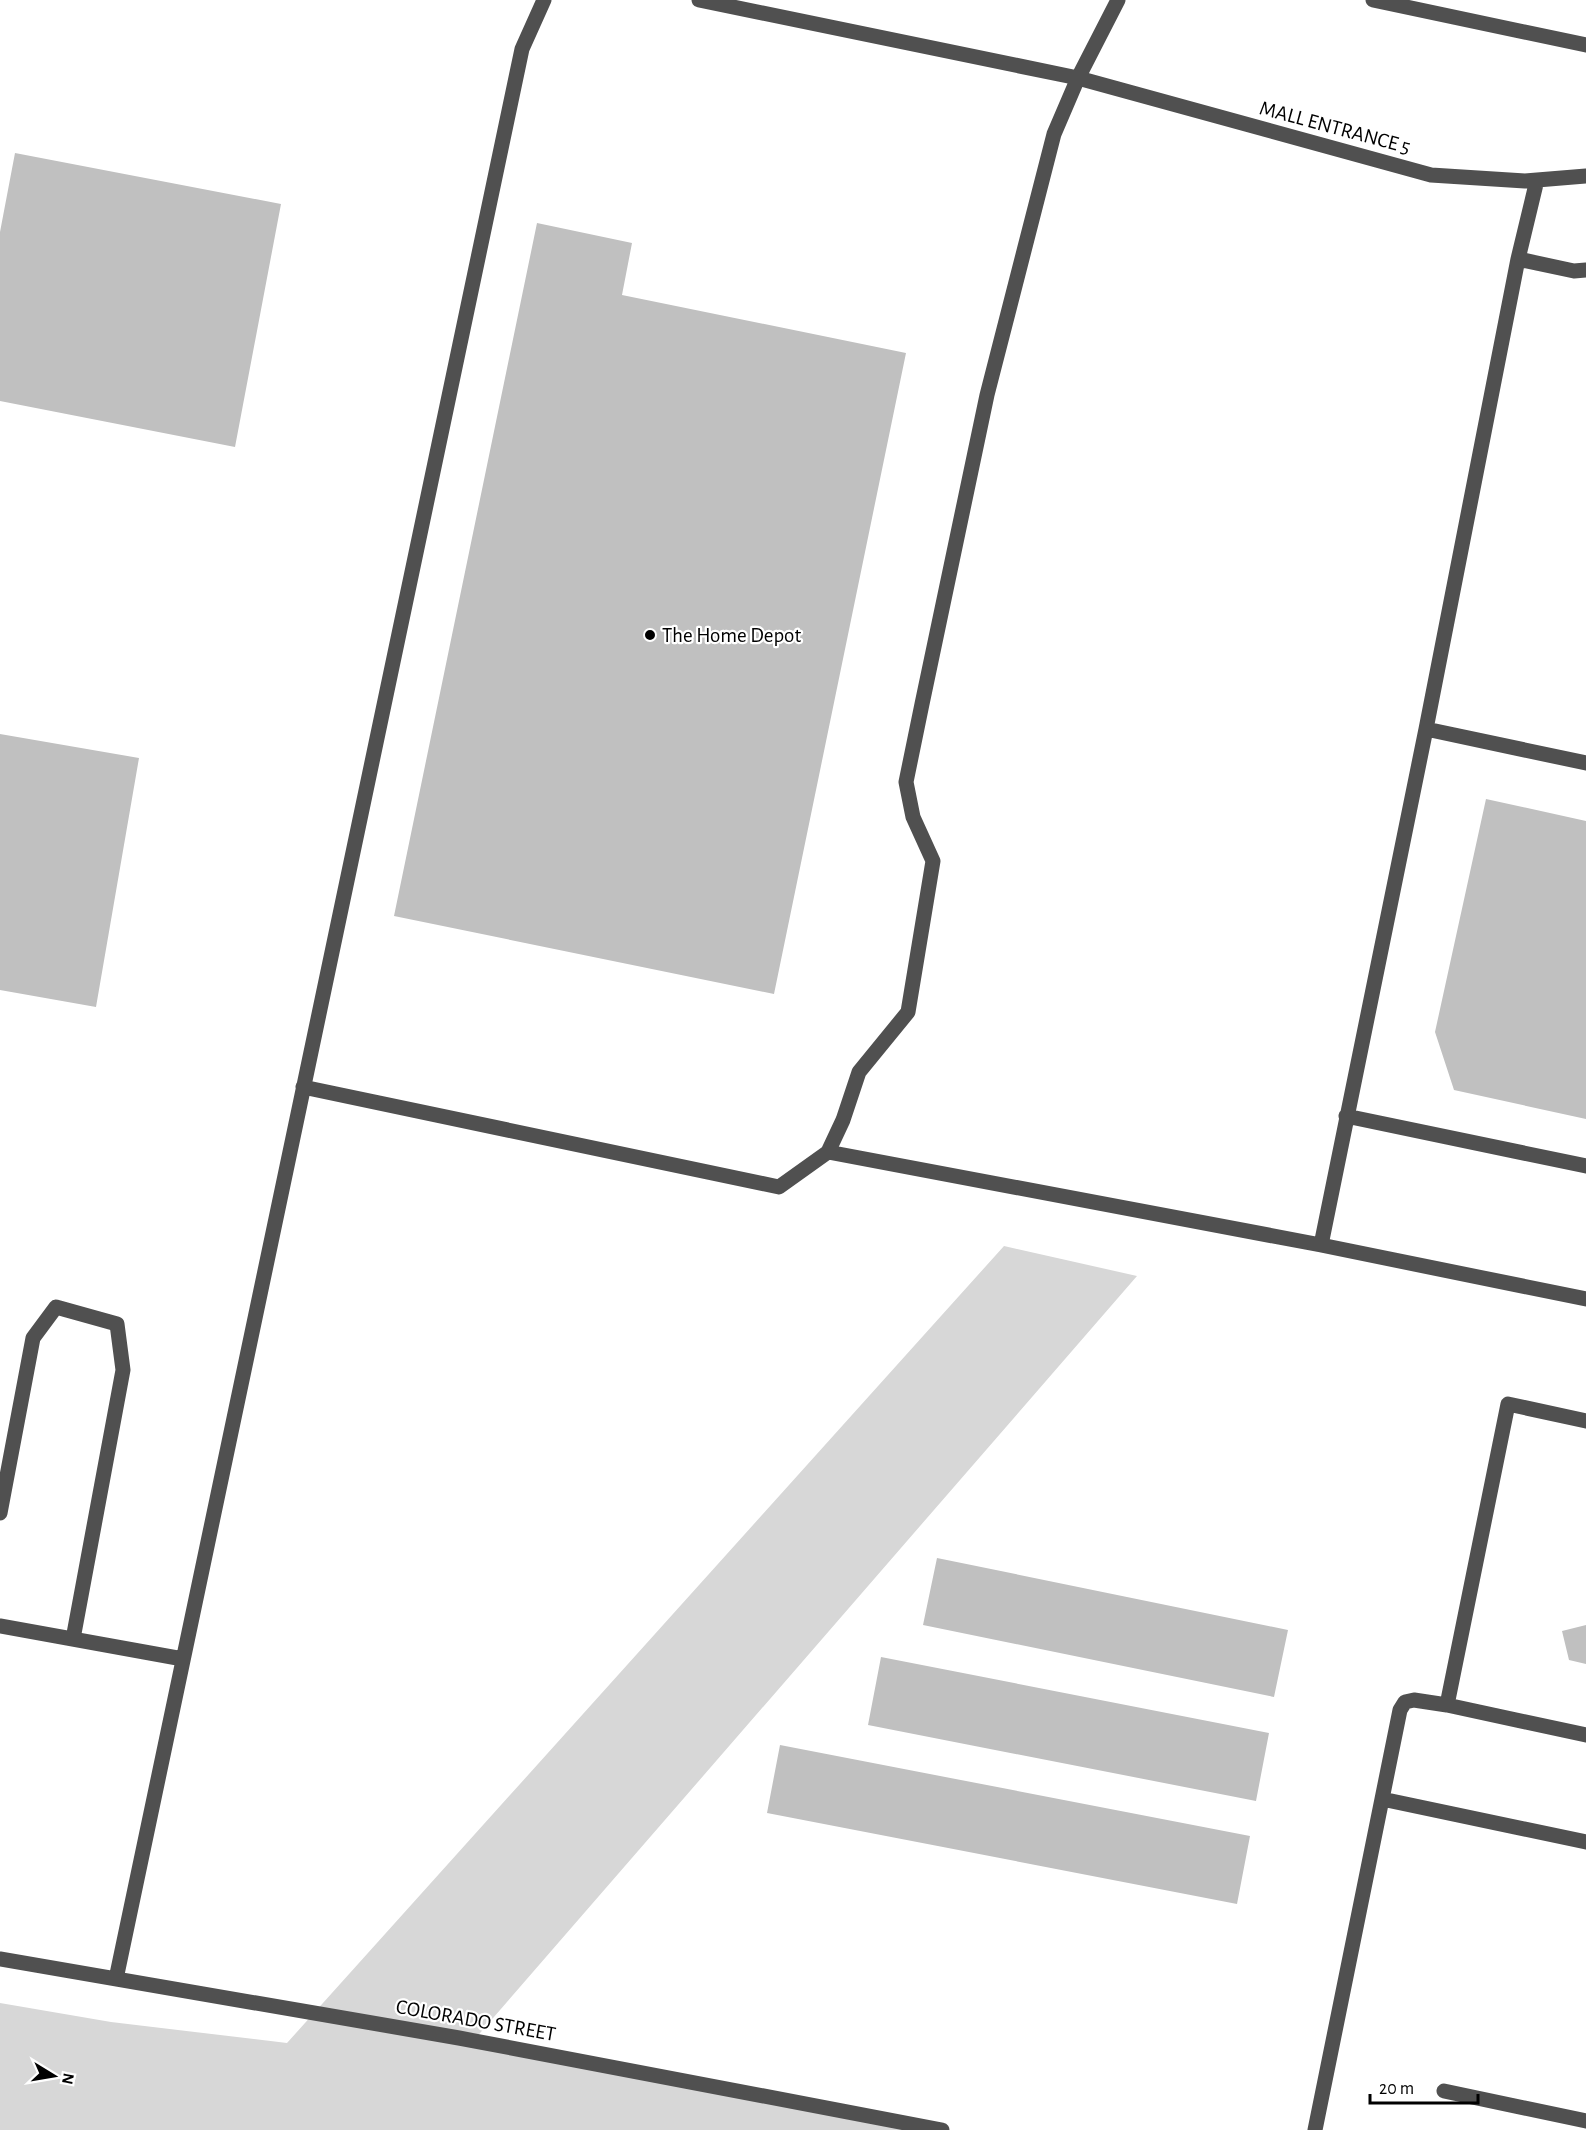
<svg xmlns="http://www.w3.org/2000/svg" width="1586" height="2130" font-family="'Alegreya Sans',sans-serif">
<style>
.green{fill:#d7d7d7}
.building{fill:#c0c0c0}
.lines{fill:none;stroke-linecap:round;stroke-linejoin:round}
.minor{stroke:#505050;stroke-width:15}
.poi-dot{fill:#000;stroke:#fff;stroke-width:2}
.labels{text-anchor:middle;stroke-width:4.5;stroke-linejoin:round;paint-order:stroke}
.street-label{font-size:21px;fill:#000;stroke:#fff}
.poi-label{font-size:21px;fill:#000;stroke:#fff;text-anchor:start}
</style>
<rect width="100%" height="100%" fill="#fff"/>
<path class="green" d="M1004 1246 1137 1276 474 2040 942 2130H0V2003L111 2022 287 2043Z"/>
<path class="building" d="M15 153 281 204 235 447 0 401V232Z
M537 223 632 243 622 295 906 353 774 994 394 916Z
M0 734 139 758 96 1007 0 990Z
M1486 799 1586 821V1119L1454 1090 1435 1032Z
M937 1558 1288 1630 1274 1697 923 1625Z
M1586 1625V1664L1569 1660 1562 1631Z
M881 1657 1269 1733 1256 1801 868 1725Z
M780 1745 1250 1836 1237 1904 767 1813Z"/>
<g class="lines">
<path class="minor" d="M699 0 1078 78 1431 175 1525 181 1586 176
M1373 0 1586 45
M1518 259 1574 271 1586 270
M1426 729 1586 763
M303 1087 779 1187 828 1152 843 1120 859 1072 908 1012 933 861 913 817 906 782 922 704 987 395 1054 134 1078 78 1118 0
M1346 1116 1586 1166
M828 1152 1321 1245 1426 729 1518 259 1537 180
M1321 1245 1586 1299
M1586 1421 1508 1404 1447 1705 1414 1700 1405 1702 1400 1710 1382 1799 1586 1842
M0 1513 33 1338 56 1307 117 1324 123 1370 73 1639
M0 1626 183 1659
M1447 1705 1586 1735
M0 1959 459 2038 942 2130
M116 1979 522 49 544 0
M1444 2091 1586 2121
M1315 2130 1382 1799"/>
</g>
<circle class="poi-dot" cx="650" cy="635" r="6"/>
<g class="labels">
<g class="street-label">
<text transform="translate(1335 127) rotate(15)" y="7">MALL ENTRANCE 5</text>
<text transform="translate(476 2020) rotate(10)" y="7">COLORADO STREET</text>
</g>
<g class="poi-label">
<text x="662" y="642">The Home Depot</text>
</g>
</g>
<g transform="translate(54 2076) rotate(101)" stroke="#ffffff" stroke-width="4.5" paint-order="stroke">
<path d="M0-4.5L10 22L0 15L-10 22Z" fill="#000000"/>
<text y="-9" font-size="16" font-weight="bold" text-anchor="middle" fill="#000000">N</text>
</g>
<path d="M1370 2094v9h108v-9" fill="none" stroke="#000000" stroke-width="3"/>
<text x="1379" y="2094" font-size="18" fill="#000000" stroke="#ffffff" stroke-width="4.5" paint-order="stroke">20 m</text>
</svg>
